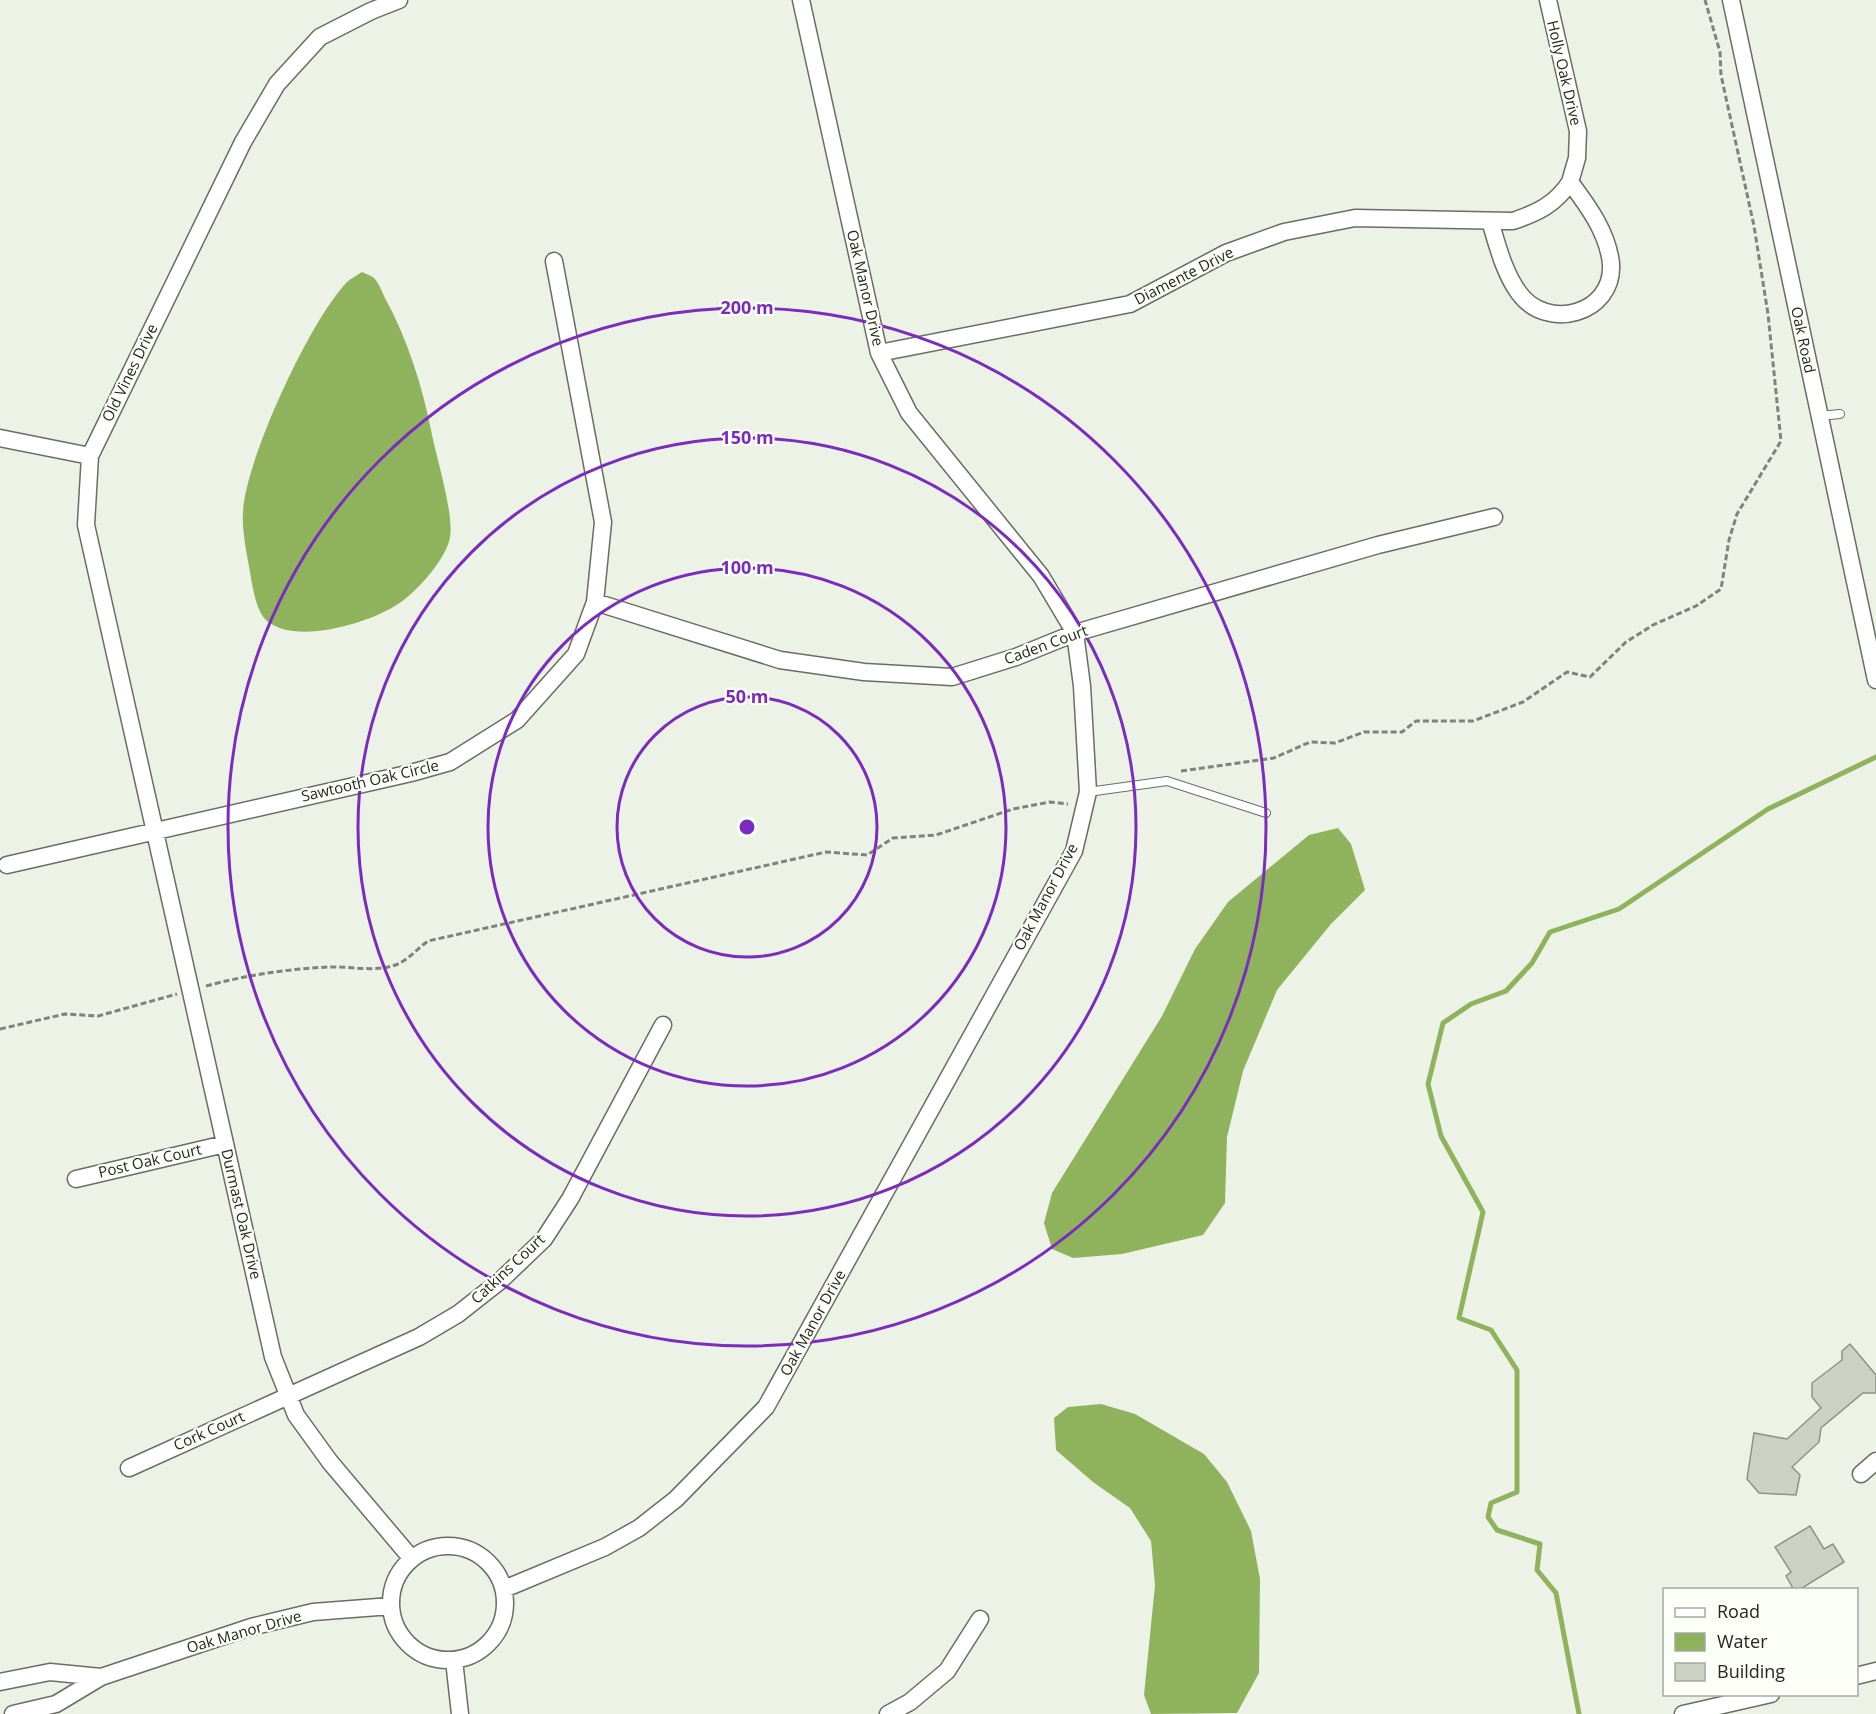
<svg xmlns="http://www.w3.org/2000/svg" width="1876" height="1714" font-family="'Open Sans',sans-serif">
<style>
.water{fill:#8fb35c}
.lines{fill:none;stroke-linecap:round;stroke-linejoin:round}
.stream{stroke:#8fb35c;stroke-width:5}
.building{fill:#cbd1c5;stroke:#8d9387;stroke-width:1.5}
.service-casing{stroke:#696e63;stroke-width:10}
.minor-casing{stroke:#696e63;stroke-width:19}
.path{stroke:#7f837b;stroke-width:3;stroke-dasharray:6 3;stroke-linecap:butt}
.service{stroke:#fff;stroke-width:8}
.minor{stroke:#fff;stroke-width:16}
.ring{fill:none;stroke:#7b2cbf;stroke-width:3}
.labels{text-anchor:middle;stroke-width:4.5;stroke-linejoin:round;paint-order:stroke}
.street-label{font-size:15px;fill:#252722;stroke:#fbfff7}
.centre{fill:#7b2cbf;stroke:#fbfff7;stroke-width:3}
.ring-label{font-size:18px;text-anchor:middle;font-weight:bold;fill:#7b2cbf;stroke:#fbfff7;stroke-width:4.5;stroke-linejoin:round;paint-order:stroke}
</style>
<rect width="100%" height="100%" fill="#ecf2e5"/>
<path class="water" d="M362 272C366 274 372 276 374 278 379 283 382 292 385 298 408 340 423 388 432 435 437 459 454 515 450 537 447 558 416 593 398 604 370 623 294 646 266 620 257 612 253 589 251 578 247 553 240 527 244 502 252 448 310 321 347 282 351 278 358 275 362 272Z
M1338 828 1351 844 1365 890 1331 924 1277 990 1243 1071 1227 1137 1225 1203 1203 1235 1122 1254 1073 1258 1052 1249 1044 1223 1052 1193 1162 1016 1195 949 1228 902 1309 835Z
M1101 1404 1135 1414 1204 1454 1227 1482 1251 1531 1260 1579 1259 1673 1237 1713 1151 1714 1144 1695 1155 1585 1151 1541 1130 1508 1093 1482 1056 1450 1054 1418 1068 1407Z"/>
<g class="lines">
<path class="stream" d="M1579 1714 1556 1593 1537 1570 1540 1544 1497 1530 1488 1517 1491 1503 1517 1492V1370L1491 1330 1459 1318 1483 1212 1441 1136 1428 1084 1443 1023 1471 1004 1506 991 1532 963 1550 932 1619 909 1768 809 1876 757"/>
</g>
<path class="building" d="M1850 1344 1876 1375V1393H1863L1821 1428 1819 1442 1792 1467 1800 1475 1796 1495 1759 1493 1747 1479 1754 1433 1787 1439 1821 1408 1812 1397V1383L1842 1360V1351Z
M1810 1526 1824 1549 1833 1544 1844 1562 1799 1590H1794L1786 1576 1791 1572 1775 1547Z"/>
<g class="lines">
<defs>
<path id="service" d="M1819 416 1840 414
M1088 792 1167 781 1266 813"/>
<path id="minor" d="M399 0 371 11 320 37 277 84 243 142 90 456 86 525 273 1357 296 1415 330 1462 412 1559
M1548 0 1578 131 1577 158 1570 182
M1731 0 1876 680
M879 353 1130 304 1226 253 1284 232 1355 218 1513 221C1537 213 1556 204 1570 182 1588 206 1608 233 1611 264 1614 314 1547 332 1519 293 1504 273 1497 244 1490 221
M0 438 90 456
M595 602 780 660 864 672 952 677 1016 657 1075 633 1378 545 1494 517
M7 865 411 773 450 762 517 720 576 654 595 602 603 522 554 261
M76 1179 225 1144
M129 1468 419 1337 458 1314 500 1281 544 1239 570 1199 663 1025
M1861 1474 1876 1461
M391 1603a57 57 0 1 1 114 0a57 57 0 1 1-114 0Z
M504 1589 605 1547 639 1528 676 1499 766 1407 1074 851 1088 792 1082 686 1075 633 1041 576 909 413 879 353 801 0
M454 1660 460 1714
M1856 1676 1876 1671
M0 1682 50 1672 101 1677
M13 1714 56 1704 101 1677 251 1627 313 1612 391 1606
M888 1714 910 1702 947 1671 980 1619
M1683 1714 1771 1694"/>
</defs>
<use href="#service" class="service-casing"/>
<use href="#minor" class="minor-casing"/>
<path class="path" d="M1181 771 1274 758 1310 742 1335 743 1364 732H1402L1416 721H1473L1523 702 1567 672 1590 677 1626 642 1653 625 1696 606 1721 589 1729 540 1737 514 1781 441 1768 314 1754 226 1721 75 1720 52 1705 0
M206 986C247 975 287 969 329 967 352 966 376 973 398 964 409 959 418 948 428 941L826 852 867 855 893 838 936 835 1013 809 1050 802 1068 804
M0 1029 65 1014 98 1016 177 994"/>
<use href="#service" class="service"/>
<use href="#minor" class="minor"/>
</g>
<g class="ring">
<circle cx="747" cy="827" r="130"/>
<circle cx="747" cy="827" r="259"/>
<circle cx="747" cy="827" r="389"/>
<circle cx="747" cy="827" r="519"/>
</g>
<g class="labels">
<g class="street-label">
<text transform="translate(1564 73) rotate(77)" y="5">Holly Oak Drive</text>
<text transform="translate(1184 276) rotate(-27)" y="5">Diamente Drive</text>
<text transform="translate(865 288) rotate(77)" y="5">Oak Manor Drive</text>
<text transform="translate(1803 340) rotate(78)" y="5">Oak Road</text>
<text transform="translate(130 373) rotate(-64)" y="5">Old Vines Drive</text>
<text transform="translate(1046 645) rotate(-20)" y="5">Caden Court</text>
<text transform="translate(370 781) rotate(-13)" y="5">Sawtooth Oak Circle</text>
<text transform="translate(1046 897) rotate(-62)" y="5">Oak Manor Drive</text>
<text transform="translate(150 1161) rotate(-13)" y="5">Post Oak Court</text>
<text transform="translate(241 1214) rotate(77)" y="5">Durmast Oak Drive</text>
<text transform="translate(508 1269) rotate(-43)" y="5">Catkins Court</text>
<text transform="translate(813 1323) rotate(-61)" y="5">Oak Manor Drive</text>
<text transform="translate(209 1431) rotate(-24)" y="5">Cork Court</text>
<text transform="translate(244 1632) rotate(-16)" y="5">Oak Manor Drive</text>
</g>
</g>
<circle cx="747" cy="827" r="9" class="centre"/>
<g class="ring-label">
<text x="747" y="314">200 m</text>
<text x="747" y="444">150 m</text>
<text x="747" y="574">100 m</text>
<text x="747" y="703">50 m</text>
</g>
<rect x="1663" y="1588" width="195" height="108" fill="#fbfff7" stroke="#a5a9a2" stroke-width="1.5"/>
<rect x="1675" y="1608" width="30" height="9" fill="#ffffff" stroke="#a5a9a2" stroke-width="1.5"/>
<text x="1717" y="1618" font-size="18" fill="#252722">Road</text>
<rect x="1675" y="1633" width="30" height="18" fill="#8fb35c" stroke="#a5a9a2" stroke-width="1.5"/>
<text x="1717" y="1648" font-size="18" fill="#252722">Water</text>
<rect x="1675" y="1663" width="30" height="18" fill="#cbd1c5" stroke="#a5a9a2" stroke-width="1.5"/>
<text x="1717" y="1678" font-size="18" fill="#252722">Building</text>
</svg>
